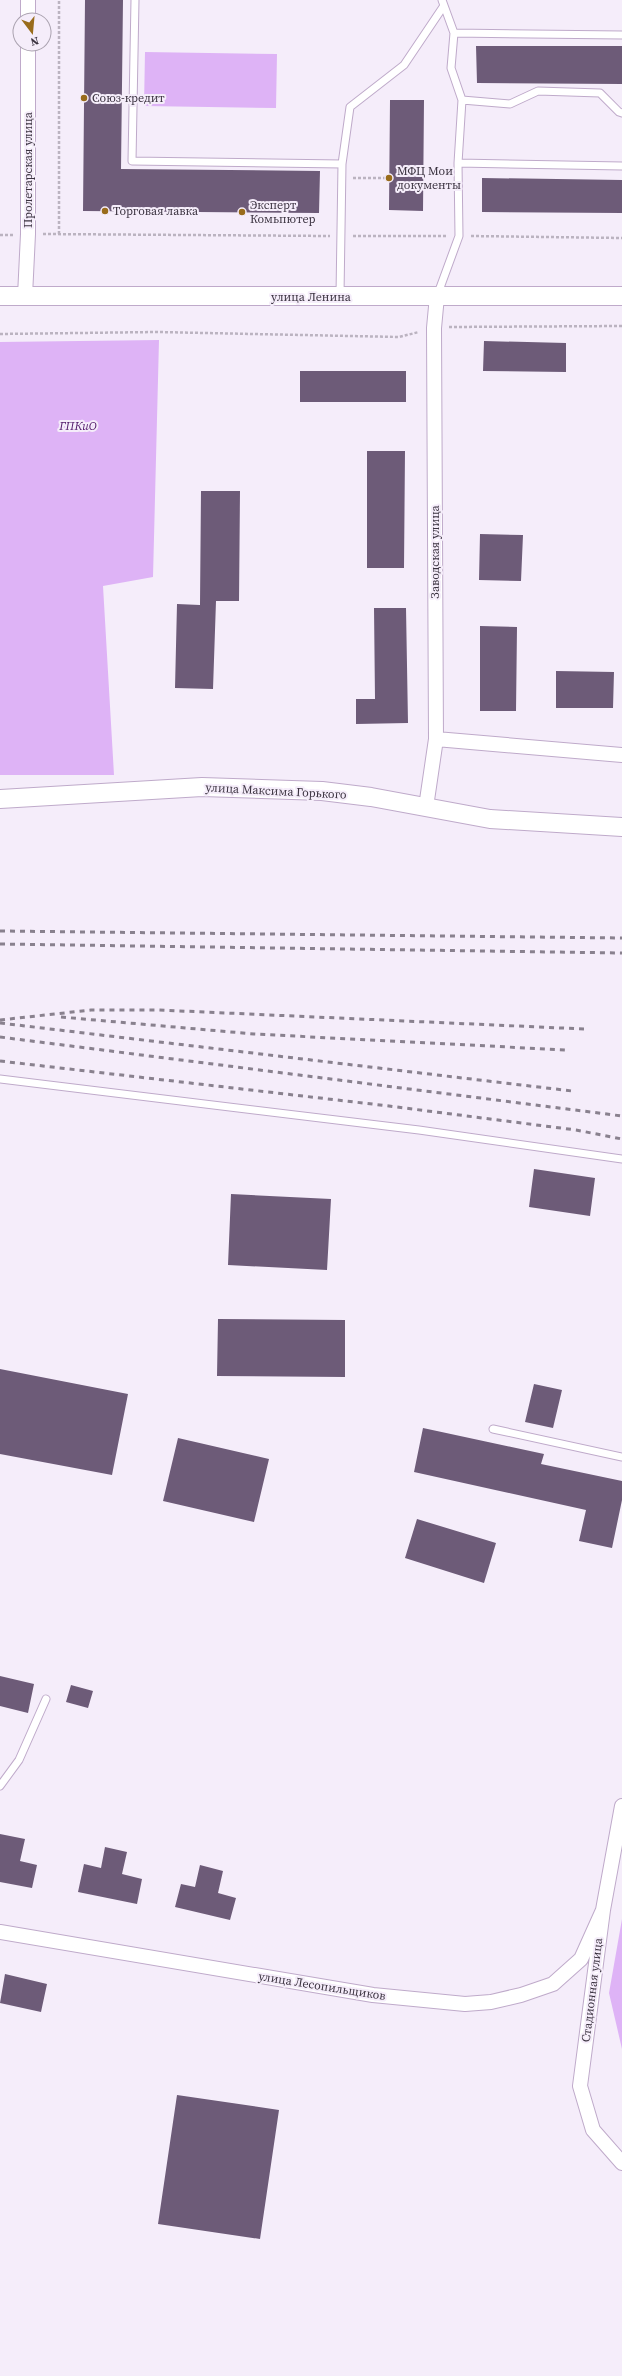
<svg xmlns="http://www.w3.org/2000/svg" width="622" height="2376" font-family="'Source Serif 4',serif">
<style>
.green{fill:#deb3f6}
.building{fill:#6d5b78}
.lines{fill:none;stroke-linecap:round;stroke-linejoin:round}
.service-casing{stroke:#bfaaca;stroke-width:9}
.minor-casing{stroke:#bfaaca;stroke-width:16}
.tertiary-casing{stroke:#bfaaca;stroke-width:20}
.path{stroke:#bbb3c0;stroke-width:2.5;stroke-dasharray:3 2;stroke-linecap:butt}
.service{stroke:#fff;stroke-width:7}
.minor{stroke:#fff;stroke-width:14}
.tertiary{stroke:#fff;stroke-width:18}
.rail{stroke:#89818e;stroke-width:3;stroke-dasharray:5 5;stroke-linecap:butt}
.poi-dot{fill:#996c1b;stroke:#f5edfa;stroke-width:1.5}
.labels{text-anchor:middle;stroke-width:4;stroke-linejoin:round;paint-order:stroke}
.poi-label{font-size:12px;fill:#3b3340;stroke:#f5edfa;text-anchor:start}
.street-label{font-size:12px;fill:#3b3340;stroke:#f5edfa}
.park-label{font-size:12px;font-style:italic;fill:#4f1768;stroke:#f5edfa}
</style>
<rect width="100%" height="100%" fill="#f5edfa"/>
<path class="green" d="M145 52 277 54 276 108 144 106Z
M159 340 153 577 103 586 114 775H0V342Z
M622 1919V2049L609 1993Z"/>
<path class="building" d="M85 0H123L121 169 320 171 319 213 83 211Z
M476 46H622V84L477 83Z
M390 100H424L423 211 389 210Z
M482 178 622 180V213L482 212Z
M484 341 566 343V372L483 371Z
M300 371H406V402H300Z
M367 451H405L404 568H367Z
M201 491H240L239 601H216L213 689 175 688 177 604 200 605Z
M480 534 523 535 521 581 479 580Z
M374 608H406L408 723 356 724V699H375Z
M480 626 517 627 516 711H480Z
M556 671 614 672 613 708H556Z
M534 1169 595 1178 590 1216 529 1207Z
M231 1194 331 1199 327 1270 228 1265Z
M218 1319 345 1320V1377L217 1376Z
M0 1369 128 1394 112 1475 0 1454Z
M534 1384 562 1390 553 1428 525 1422Z
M423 1428 544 1454 541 1464 622 1481V1500L612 1548 579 1541 586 1510 414 1472Z
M178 1438 269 1459 254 1522 163 1501Z
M417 1519 496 1543 484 1583 405 1558Z
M0 1676 34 1684 28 1713 0 1706Z
M71 1685 93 1691 88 1708 66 1702Z
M0 1834 25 1839 20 1861 37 1865 32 1888 0 1882Z
M105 1847 127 1852 122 1874 142 1879 137 1904 78 1892 84 1864 101 1868Z
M200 1865 223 1871 218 1893 236 1898 230 1920 175 1907 181 1884 195 1887Z
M5 1974 47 1984 41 2012 0 2003Z
M177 2095 279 2110 260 2239 158 2224Z"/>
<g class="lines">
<defs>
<path id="service" d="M135 0 132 161 342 164 340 295
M454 33 622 35
M462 100 510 104 538 91 600 93 619 112 622 113
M458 163 622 166
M342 164 350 107 404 65 443 7
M437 296 459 236 458 163 462 100 451 68 454 33 442 0
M0 1079 419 1130 622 1159
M493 1429 622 1457
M0 1786 19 1760 46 1699"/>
<path id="minor" d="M28 20V0
M25 296 28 234V44
M436 739 622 755
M426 807 436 739 434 328 437 296
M622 1806 603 1910 580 2086 593 2130 622 2163
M0 1932 373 1995 465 2004 491 2002 521 1995 553 1984 581 1959 603 1910"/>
<path id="tertiary" d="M0 296H622
M0 799 202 787 322 791 371 797 490 819 622 827"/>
</defs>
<use href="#service" class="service-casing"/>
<use href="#minor" class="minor-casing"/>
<use href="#tertiary" class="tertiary-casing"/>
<path class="path" d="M353 178H389
M43 234 330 236
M59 234V0
M0 235H14
M353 236H446
M471 236 622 238
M449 327 622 326
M0 334 157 332 399 337 419 332"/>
<use href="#service" class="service"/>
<use href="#minor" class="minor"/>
<use href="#tertiary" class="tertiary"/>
<path class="rail" d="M0 931 622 938
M0 944 622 953
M61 1017 254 1034 566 1050
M0 1020 91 1010H159L584 1029
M0 1023 572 1091
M0 1037 622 1116
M0 1061 389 1106 576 1130 622 1139"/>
</g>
<g class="poi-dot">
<circle cx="84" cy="98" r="4"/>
<circle cx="389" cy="178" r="4"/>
<circle cx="105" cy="211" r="4"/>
<circle cx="242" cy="212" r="4"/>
</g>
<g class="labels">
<g class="poi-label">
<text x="92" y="102">Союз-кредит</text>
<text x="397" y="175">МФЦ Мои<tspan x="397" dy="14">документы</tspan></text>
<text x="250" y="209">Эксперт<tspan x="250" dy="14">Комьпютер</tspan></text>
<text x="113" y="215">Торговая лавка</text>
</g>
<g class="street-label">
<text transform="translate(28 170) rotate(-90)" y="4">Пролетарская улица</text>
<text x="311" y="301">улица Ленина</text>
<text transform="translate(435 552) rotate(-90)" y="4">Заводская улица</text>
<text transform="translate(276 791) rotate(3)" y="4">улица Максима Горького</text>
<text transform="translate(322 1986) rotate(9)" y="4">улица Лесопильщиков</text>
<text transform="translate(592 1990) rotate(-83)" y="4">Стадионная улица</text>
</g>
<g class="park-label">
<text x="78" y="430">ГПКиО</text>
</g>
</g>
<g transform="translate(32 32) rotate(164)"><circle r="19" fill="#f5edfa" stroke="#aba3b0"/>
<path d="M0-3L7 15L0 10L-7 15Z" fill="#996c1b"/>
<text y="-6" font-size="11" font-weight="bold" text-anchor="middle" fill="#3b3340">N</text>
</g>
</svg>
